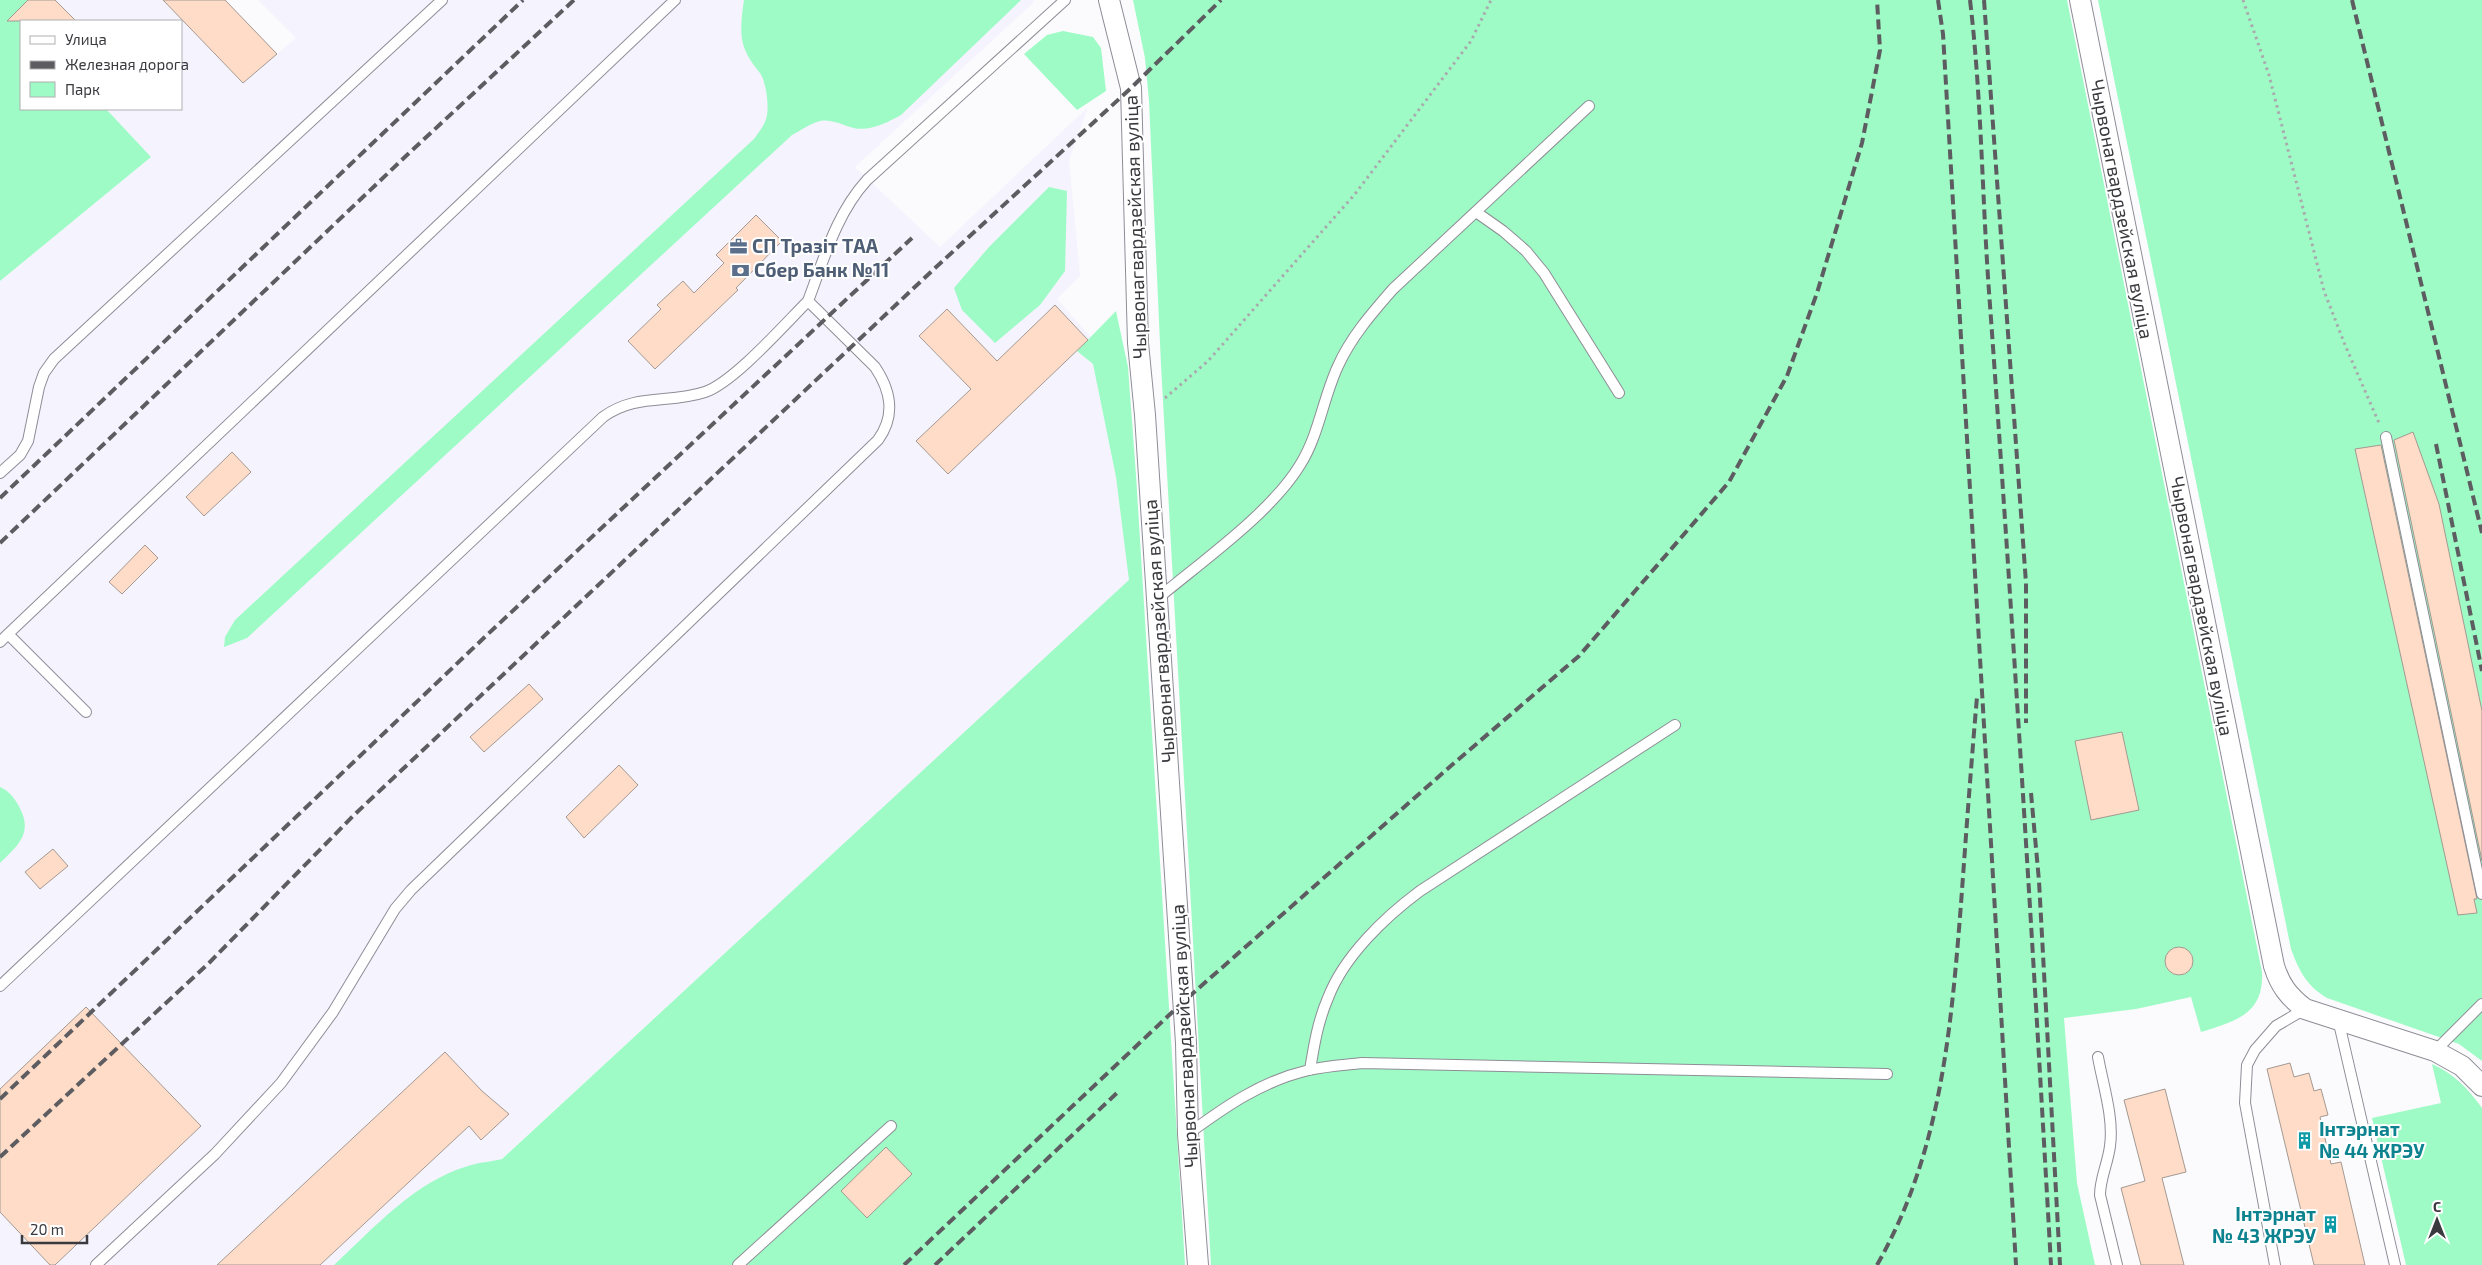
<svg xmlns="http://www.w3.org/2000/svg" width="2482" height="1265" font-family="'Exo 2',sans-serif">
<style>
.built{fill:#f4f3fe}
.green{fill:#9efbc5}
.building{fill:#ffdcc7;stroke:#a39992}
.lines{fill:none;stroke-linecap:round;stroke-linejoin:round}
.service-casing{stroke:#8e8d97;stroke-width:12}
.minor-casing{stroke:#8e8d97;stroke-width:22}
.path{stroke:#aaa9ad;stroke-width:3;stroke-dasharray:2.5 4;stroke-linecap:butt}
.service{stroke:#fff;stroke-width:10}
.minor{stroke:#fff;stroke-width:20}
.rail{stroke:#5d5d61;stroke-width:4;stroke-dasharray:10 5;stroke-linecap:butt}
.labels{text-anchor:middle;stroke-width:4;stroke-linejoin:round;paint-order:stroke}
.street-label{font-size:19px;fill:#3a393e;stroke:#fff}
.service-label{font-size:19px;font-weight:bold;fill:#4e5e75;stroke:#fff;text-anchor:start}
.culture-label{font-size:19px;font-weight:bold;fill:#0d838f;stroke:#fff;text-anchor:start}
</style>
<rect width="100%" height="100%" fill="#fbfbfd"/>
<path class="built" d="M28 0H225L277 54 296 38 258 0H1034L1033 3 855 167 940 247 1088 107 1069 160 1080 276 1057 299 1091 337 1077 351 1093 364 1116 477 1130 580 386 1265H0V281L151 157 105 109H181V21H21L14 14Z"/>
<path class="green" d="M0 0H28L14 14 21 21V109H106L151 157 0 281Z
M744 0H1021L901 115C886 123 868 133 850 127 841 124 830 119 820 121 811 123 800 131 792 135L247 638 224 647 225 637 235 620 754 139C758 133 764 126 766 119 770 109 766 81 760 73 753 64 748 58 744 47 739 33 742 14 744 0Z
M1133 0H2067L2262 972C2264 1014 2236 1021 2201 1032L2191 997 2136 1009 2064 1018 2077 1183 2095 1265H1211L1161 365 1149 101 1145 58Z
M2098 0H2482V1061L2459 1044 2327 998C2307 986 2299 971 2291 949Z
M1063 31 1093 37 1101 48 1106 91 1077 110 1024 54 1047 35Z
M1049 187 1067 191 1065 271 1040 305 995 343 962 310 954 288 989 247Z
M1116 311 1128 367 1136 475 1185 1265H334C374 1228 414 1182 468 1166 479 1162 491 1162 502 1159L1129 580 1116 477 1093 364 1077 351Z
M0 787C7 790 13 796 17 803 34 831 21 843 0 863Z
M2432 1064C2455 1074 2468 1089 2482 1108V1265H2406L2372 1118 2441 1103Z"/>
<path class="building" d="M28 0H55L76 21H7Z
M163 0H225L277 54 243 83Z
M756 215 782 241 736 288 738 290 655 369 628 341 661 309 657 305 683 281 694 293 724 263 716 255Z
M1055 305 1088 340 948 474 916 441 971 389 919 336 947 309 997 361Z
M2413 432 2439 504 2482 711V861L2394 440Z
M2381 445 2477 899H2474L2477 913 2458 915 2355 449Z
M232 452 251 472 204 516 186 497Z
M145 545 158 558 122 594 109 582Z
M529 684 543 699 484 752 470 737Z
M2122 732 2139 810 2091 820 2075 741Z
M619 765 638 785 584 838 566 817Z
M53 849 68 866 40 889 25 872Z
M2165 961a14 14 0 1 1 28 0a14 14 0 1 1-28 0Z
M86 1007 201 1126 55 1265H50L0 1212V1089Z
M445 1052 482 1091 509 1114 481 1140 469 1126 320 1265H217Z
M2290 1063 2294 1077 2309 1073 2314 1091 2321 1089 2328 1115 2320 1117 2331 1164 2341 1162 2365 1265H2314L2267 1069Z
M2165 1089 2186 1172 2162 1178 2184 1265H2141L2121 1188 2145 1181 2124 1100Z
M886 1147 912 1174 867 1218 841 1191Z"/>
<g class="lines">
<defs>
<path id="service" d="M1476 212 1503 231 1526 251 1544 273 1619 393
M2386 437 2482 894
M0 473 20 455 28 441 39 387 44 373 54 359 442 0
M1157 599C1201 562 1271 513 1300 465 1319 435 1323 398 1338 366 1351 337 1372 313 1393 289L1589 106
M8 634 675 0
M0 642 8 634 86 712
M0 986 603 417C636 393 669 404 705 392 734 382 784 325 808 301
M2338 1019 2395 1265
M2435 1051 2482 1004
M2098 1057C2103 1085 2114 1118 2110 1146 2108 1163 2100 1178 2100 1195L2117 1265
M1310 1070C1314 1045 1318 1021 1328 998 1344 956 1385 917 1420 891L1675 725
M1188 1134C1226 1106 1262 1081 1309 1070 1326 1066 1345 1065 1362 1063L1887 1074
M96 1265 215 1154 281 1083 333 1012 395 909 411 890 878 440C896 415 891 391 875 367L808 301C824 259 836 214 867 180L1065 0
M738 1265 891 1126
M2275 1265 2245 1103 2247 1065 2255 1050 2276 1026 2305 1009"/>
<path id="minor" d="M1109 0 1131 88 1138 343 1145 415 1186 1043 1188 1134 1198 1265
M2080 0 2274 966C2280 985 2288 996 2305 1009L2435 1051 2462 1066 2482 1086"/>
</defs>
<use href="#service" class="service-casing"/>
<use href="#minor" class="minor-casing"/>
<path class="path" d="M2243 0 2269 75 2324 291 2345 345 2379 423
M1165 398 1208 361 1355 194 1471 41 1491 0"/>
<use href="#service" class="service"/>
<use href="#minor" class="minor"/>
<path class="rail" d="M1938 0 1943 34 2016 1265
M1970 0C1982 101 1982 203 1990 305 2013 625 2033 945 2051 1265
M1984 0 2026 583V723
M2352 0 2482 533
M2436 444 2482 671
M0 498 523 0
M0 543 407 155 574 0
M2031 793 2039 881 2060 1265
M0 1099 488 634 912 238
M0 1157 209 963 354 815 934 269 1131 88 1221 0
M904 1265 1183 1002 1453 764 1579 656 1729 482 1787 376 1817 293 1862 143 1880 50 1877 0
M935 1265 1119 1091
M1877 1265C1941 1153 1951 1030 1961 904 1966 835 1971 766 1977 697"/>
</g>
<defs>
<symbol id="office-bare" viewBox="-9 -9 18 18"><path d="M-6-3h4V-5.5h4V-3h4V5H-6ZM-1-4.5V-3h2v-1.5ZM-6 0V1H6V0Z" fill="#5c6f8a" stroke="#fff" stroke-width="2.5" paint-order="stroke"/></symbol>
<symbol id="bank-bare" viewBox="-9 -9 18 18"><path d="M-6-4H6V4H-6ZM0-2.3a2.3 2.3 0 1 0 0 4.6a2.3 2.3 0 1 0 0-4.6Z" fill="#5c6f8a" stroke="#fff" stroke-width="2.5" paint-order="stroke"/></symbol>
<symbol id="building-bare" viewBox="-9 -9 18 18"><path d="M-4-6H4V6H1V3H-1V6H-4ZM-2.5-4.3h1.7v1.8h-1.7ZM.8-4.3h1.7v1.8H.8ZM-2.5-1h1.7V.8h-1.7ZM.8-1h1.7V.8H.8Z" fill="#0f9aa8" stroke="#fff" stroke-width="2.5" paint-order="stroke"/></symbol>
</defs>
<g fill-rule="evenodd">
<use href="#office-bare" x="726" y="234" width="25" height="25"/>
<use href="#bank-bare" x="728" y="258" width="25" height="25"/>
<use href="#building-bare" x="2292" y="1128" width="25" height="25"/>
<use href="#building-bare" x="2318" y="1212" width="25" height="25"/>
</g>
<g class="labels">
<g class="street-label">
<text transform="translate(2122 209) rotate(79)" y="7">Чырвонагвардзейская вуліца</text>
<text transform="translate(1135 227) rotate(-92)" y="7">Чырвонагвардзейская вуліца</text>
<text transform="translate(2202 606) rotate(79)" y="7">Чырвонагвардзейская вуліца</text>
<text transform="translate(1159 631) rotate(-94)" y="7">Чырвонагвардзейская вуліца</text>
<text transform="translate(1184 1036) rotate(-93)" y="7">Чырвонагвардзейская вуліца</text>
</g>
<g class="service-label">
<text x="752" y="253">СП Тразіт ТАА</text>
<text x="754" y="277">Сбер Банк №11</text>
</g>
<g class="culture-label">
<text x="2319" y="1136">Інтэрнат<tspan x="2319" dy="22">№ 44 ЖРЭУ</tspan></text>
<text x="2316" y="1221" text-anchor="end">Інтэрнат<tspan x="2316" dy="22">№ 43 ЖРЭУ</tspan></text>
</g>
</g>
<rect x="20" y="20" width="162" height="90" fill="#ffffff" stroke="#b0b0b2"/>
<rect x="30" y="36" width="25" height="8" fill="#ffffff" stroke="#b0b0b2"/>
<text x="65" y="45" font-size="15" fill="#3a393e">Улица</text>
<rect x="30" y="61" width="25" height="8" fill="#5d5d61" stroke="#b0b0b2"/>
<text x="65" y="70" font-size="15" fill="#3a393e">Железная дорога</text>
<rect x="30" y="82" width="25" height="15" fill="#9efbc5" stroke="#b0b0b2"/>
<text x="65" y="95" font-size="15" fill="#3a393e">Парк</text>
<g transform="translate(2437 1220)" stroke="#ffffff" stroke-width="4" paint-order="stroke">
<path d="M0-4L9 19L0 12L-9 19Z" fill="#3a393e"/>
<text y="-8" font-size="14" font-weight="bold" text-anchor="middle" fill="#3a393e">С</text>
</g>
<path d="M22 1235v8h65v-8" fill="none" stroke="#3a393e" stroke-width="2.5"/>
<text x="30" y="1235" font-size="15" fill="#3a393e" stroke="#ffffff" stroke-width="4" paint-order="stroke">20 m</text>
</svg>
